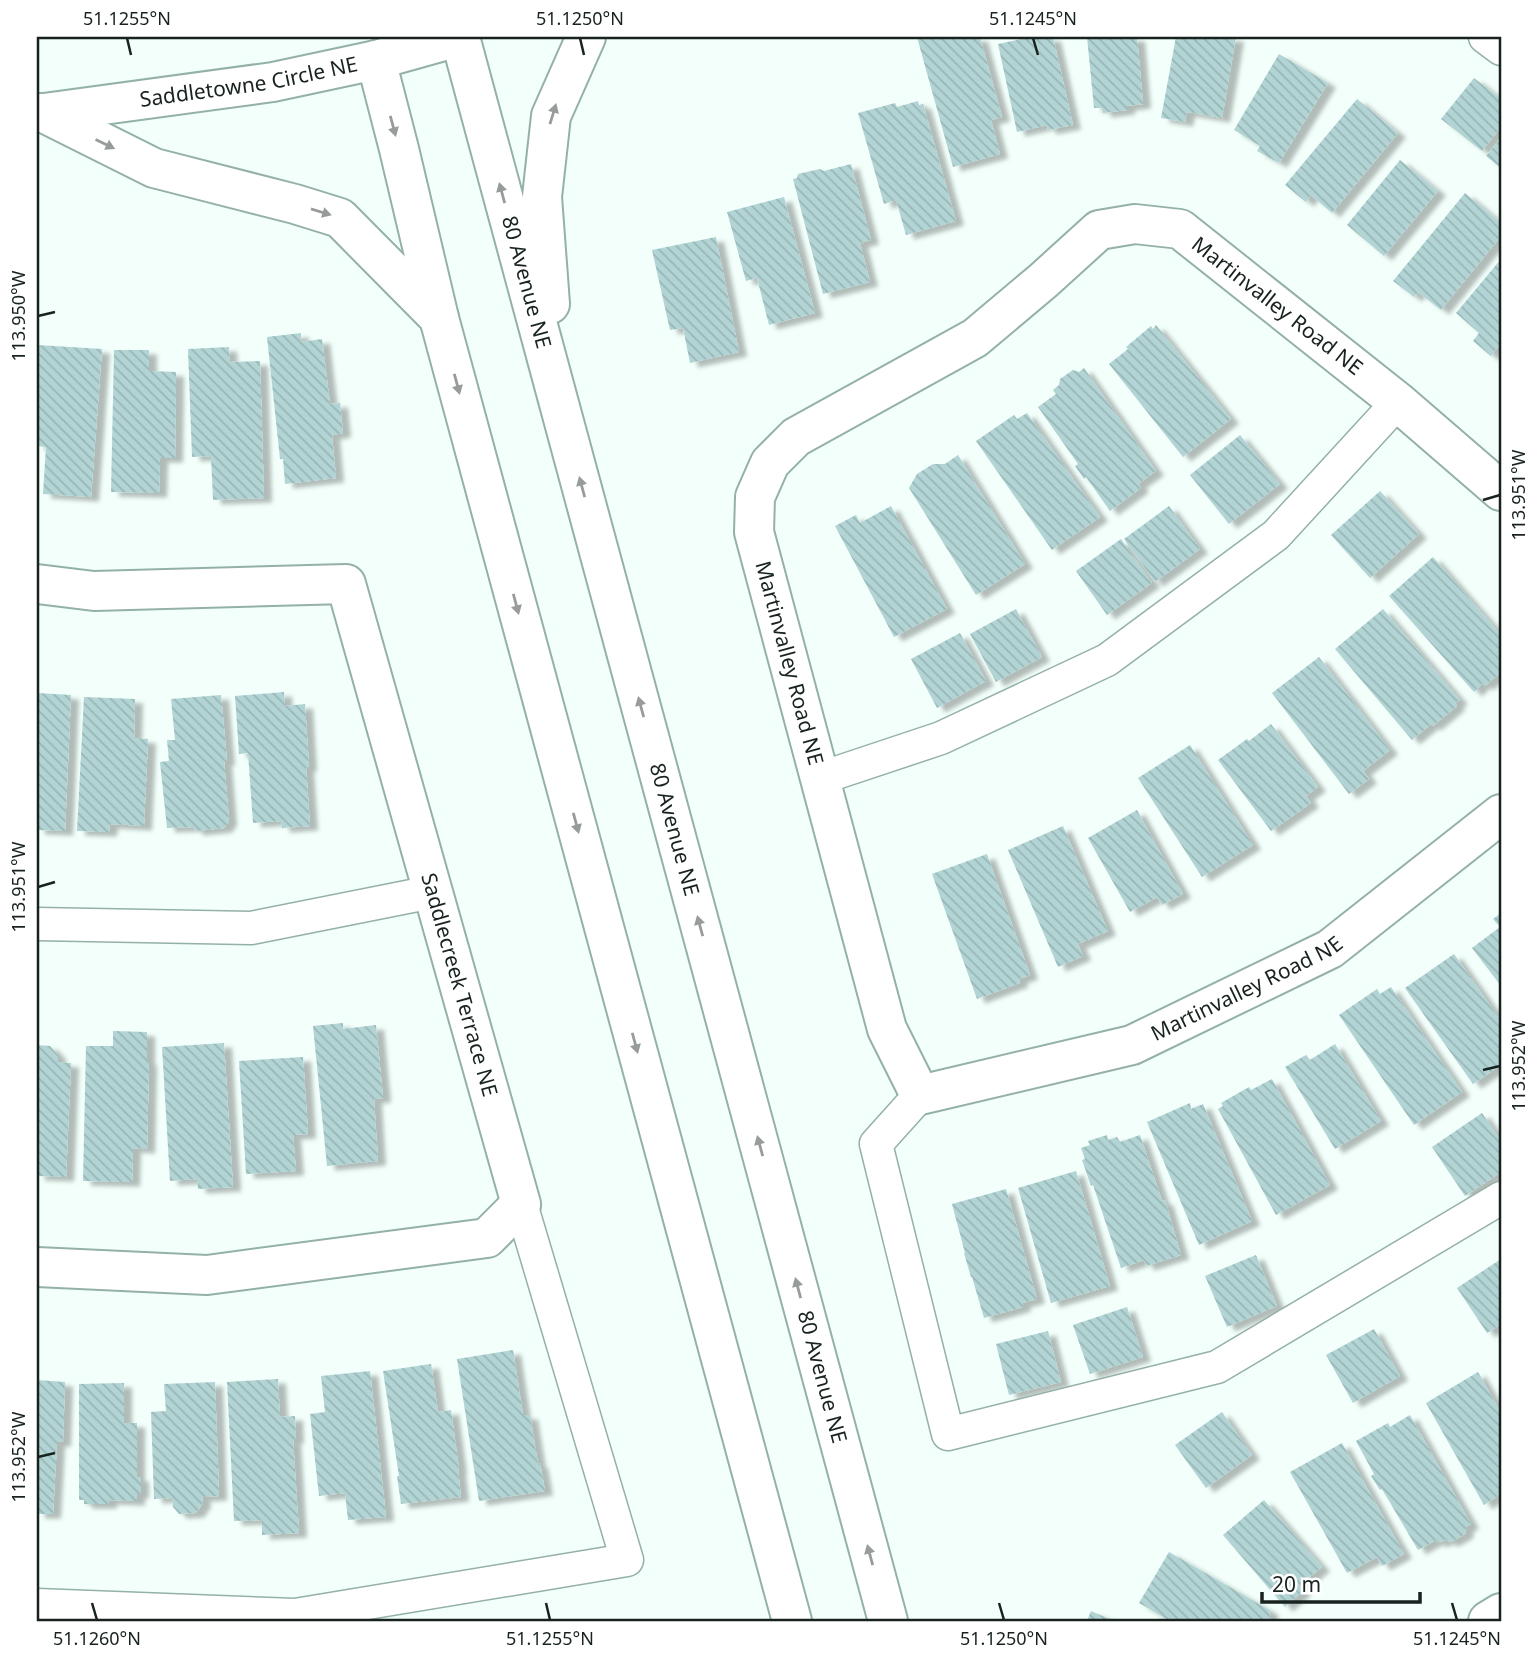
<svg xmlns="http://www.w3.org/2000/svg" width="1538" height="1658" font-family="'Noto Sans',sans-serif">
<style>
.building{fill:url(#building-back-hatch);filter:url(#shadow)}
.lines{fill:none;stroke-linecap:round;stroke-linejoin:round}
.service-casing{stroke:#94b1a5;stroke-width:35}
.minor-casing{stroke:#94b1a5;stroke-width:42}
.secondary-casing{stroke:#94b1a5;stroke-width:42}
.service{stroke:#fff;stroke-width:32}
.minor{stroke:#fff;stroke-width:38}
.secondary{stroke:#fff;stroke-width:38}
.oneway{fill:#979c9a}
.ticks{fill:none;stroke:#18231f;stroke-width:2.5}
.labels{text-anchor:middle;stroke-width:5;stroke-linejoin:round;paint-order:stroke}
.street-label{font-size:21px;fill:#18231f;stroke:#fff}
.neatline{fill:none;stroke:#18231f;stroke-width:2.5}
.ticks-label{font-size:18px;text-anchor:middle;fill:#18231f}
</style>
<defs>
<pattern id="building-back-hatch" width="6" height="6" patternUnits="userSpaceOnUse" patternTransform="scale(1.75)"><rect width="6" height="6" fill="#b2d4d5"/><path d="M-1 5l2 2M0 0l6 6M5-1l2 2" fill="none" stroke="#98b6b6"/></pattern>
<filter id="shadow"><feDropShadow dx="8" dy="4.5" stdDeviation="2" flood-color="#0004"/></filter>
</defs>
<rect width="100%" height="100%" fill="#f2fffa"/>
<path class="building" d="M917 37H980L1002 117 991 120 1000 154 953 167Z
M1030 37H1053L1073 125 1048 130 1047 125 1017 132 998 44Z
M1087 37H1137L1143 104 1127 106V110L1103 113V108H1094Z
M1176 37H1236L1222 118 1187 112 1185 122 1161 118Z
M1279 54 1328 83 1279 163 1257 151 1260 146 1234 130Z
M1474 78 1501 99V127L1482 151 1441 119Z
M1357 99 1398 133 1332 213 1311 195 1306 202 1285 185Z
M918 101 919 105 923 104 956 221 906 235 896 200 884 204 858 113 895 103 897 107Z
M1501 138V168L1486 156Z
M1400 160 1438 191 1384 256 1347 225Z
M851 164 871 240 860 243 870 282 823 294 793 179 797 178 798 174 820 169 824 171Z
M1465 193 1501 223V236L1441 310 1418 292 1414 297 1393 281Z
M784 197 815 313 769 325 757 278 746 281 727 212Z
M716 237 739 352 690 363 683 328 670 330 652 250Z
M1501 259V343L1491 356 1473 341 1479 333 1456 313Z
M1156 325 1231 419 1183 457 1109 364 1128 349 1126 347 1151 326 1153 329Z
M301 333V342L322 339 330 404 340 403 343 433 332 435 336 478 285 484 283 459H280L267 337Z
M37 345 102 349 91 497 43 494 46 447 37 446Z
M229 347 230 362 260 361 264 498 213 500 211 456 192 457 188 349Z
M114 350H149V371L176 372 175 458H160L159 493 111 492Z
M1084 368 1156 471 1138 484 1141 488 1110 511 1086 477 1084 479 1075 466 1078 464 1038 407 1056 394 1053 390 1059 385 1060 379 1073 370 1079 372Z
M1027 413 1100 517 1052 550 976 441 1014 415 1017 419Z
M1240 435 1280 484 1229 524 1190 475Z
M958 455 1025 564 976 595 909 488 917 474 933 464H945Z
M1380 491 1419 534 1370 578 1331 535Z
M891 506 947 609 894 637 835 526 856 515 860 523Z
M1169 506 1200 549 1155 582 1124 539Z
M1121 539 1152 583 1107 615 1076 571Z
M1433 557 1501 635V672L1485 686 1483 683 1474 692 1389 596Z
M1016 609 1042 657 996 682 970 634Z
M1383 609 1460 700 1455 703 1457 706 1433 726 1431 724 1412 740 1335 649Z
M960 633 986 681 937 708 911 659Z
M1319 657 1390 750 1363 771 1369 779 1349 794 1272 693Z
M284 692 285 706 305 704 309 767H306L310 826 282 828 281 821 253 823 248 753 239 754 235 696Z
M37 693 71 695 65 831 37 830Z
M221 695 227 761H224L229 821 224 828 196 831 193 827 167 828 160 762 169 761 167 740H175L171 699Z
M84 697 135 699 134 738 148 739 144 826 110 824 109 832 77 831Z
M1271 724 1318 787 1306 796 1311 803 1271 831 1218 760 1247 739 1249 741Z
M1190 745 1253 845 1202 877 1138 778Z
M1137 810 1183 894 1162 905 1157 897 1130 912 1088 838Z
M1063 826 1108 931 1078 944 1083 956 1058 967 1008 850Z
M987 854 1030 975 1019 979 1020 983 977 999 932 874Z
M1501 913V986L1472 948 1500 927 1493 919Z
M1454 954 1501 1021V1065L1473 1084 1405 988Z
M1391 987 1462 1092 1414 1125 1339 1015 1377 989 1380 994Z
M343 1023V1029L376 1025 383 1098 374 1099 378 1161 327 1166 313 1026Z
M113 1031 147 1032V1061H149L147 1149 133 1148 132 1182 83 1181 86 1046H113Z
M224 1043 233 1187 198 1189 197 1179 170 1181 162 1047Z
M1335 1044 1381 1121 1335 1149 1285 1067 1306 1055 1310 1060Z
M37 1045 50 1046 58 1055V1062L71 1063 66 1177 37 1176Z
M303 1057 308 1134 293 1135 296 1171 246 1174 239 1061Z
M1272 1079 1330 1185 1276 1215 1218 1109 1223 1106 1221 1103 1249 1087 1251 1090Z
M1190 1103 1191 1109 1203 1104 1252 1221 1199 1245 1147 1122Z
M1482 1113 1501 1141V1172L1465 1196 1432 1147Z
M1107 1135 1108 1140 1117 1137 1120 1142 1140 1135 1162 1201 1165 1200 1181 1255 1146 1266 1144 1260 1121 1268 1093 1185 1091 1186 1082 1160 1085 1159 1081 1148 1090 1145 1088 1141Z
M1076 1171 1110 1286 1051 1303 1018 1188Z
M1006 1189 1037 1299 1022 1303 1023 1307 984 1318 972 1277H971L964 1253H965L952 1204Z
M1256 1255 1277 1306 1227 1327 1205 1276Z
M1501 1259V1324L1487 1333 1457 1288Z
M1127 1307 1143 1357 1090 1374 1073 1325Z
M1374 1329 1400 1376 1353 1403 1326 1355Z
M1048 1331 1061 1382 1009 1395 996 1344Z
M513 1350 523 1415H530L538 1464 540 1463 545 1491 479 1501 457 1359Z
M431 1364 438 1412 451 1410 459 1469 458 1470 461 1497 401 1504 397 1476H399L383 1371Z
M370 1371 386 1517 348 1520 345 1493 319 1496 310 1414 325 1412 321 1376Z
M1478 1372 1501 1413V1494L1484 1505 1426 1403Z
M278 1379 280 1417 295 1416 296 1439H293L299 1533 262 1535V1520L234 1521 227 1382Z
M37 1380 65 1382 63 1442H57L53 1514H37Z
M215 1382 219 1496 202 1497 203 1503 196 1513 179 1514 173 1507 172 1498 154 1499 151 1412 166 1411 164 1384Z
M124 1383V1423H137V1477H141V1494H137V1501L109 1500V1504H84V1500H79V1384Z
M1222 1412 1252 1455 1206 1488 1175 1445Z
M1410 1415 1471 1524 1466 1527 1465 1534 1451 1542 1445 1540 1438 1543 1436 1540 1418 1550 1382 1489 1380 1490 1371 1476 1374 1474 1356 1441 1388 1423 1390 1427Z
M1342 1443 1404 1554 1382 1566 1377 1557 1347 1573 1290 1472Z
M1264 1500 1322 1567 1299 1586 1303 1591 1285 1607 1223 1535Z
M1169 1552 1271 1611 1269 1615 1271 1616 1268 1621H1170L1139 1603Z
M1091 1611 1114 1621H1087Z"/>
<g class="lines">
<defs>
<path id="service" d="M1485 37 1501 49
M821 778 941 738 1107 660 1276 535 1398 402
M37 924 251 928 432 892
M920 1095 876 1144 948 1434 1217 1367 1501 1198
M37 1605 295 1615 627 1560 521 1204"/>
<g id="minor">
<path id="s1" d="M1501 491 1398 402 1180 229 1135 224 1099 230 1044 280 975 338 796 437 770 463 755 497 754 532 887 1029 920 1095 1132 1045 1330 949 1501 814"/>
<path id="s2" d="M37 584 94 591 346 584 521 1204 487 1238 207 1275 37 1267"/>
<path d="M1488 1621 1501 1613"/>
</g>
<g id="secondary">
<path id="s3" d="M460 37 888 1621"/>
<path d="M376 60 399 149 439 318 792 1621"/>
<path id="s4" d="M39 113H44L273 82 376 60 458 37"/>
<path d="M44 113 154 168 295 204 340 218 439 318"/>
<path d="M550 304 542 197 551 116 586 37"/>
</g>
</defs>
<use href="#service" class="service-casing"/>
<use href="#minor" class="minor-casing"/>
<use href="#secondary" class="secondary-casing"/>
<use href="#service" class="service"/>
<use href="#minor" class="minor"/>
<use href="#secondary" class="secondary"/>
</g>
<defs><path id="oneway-solid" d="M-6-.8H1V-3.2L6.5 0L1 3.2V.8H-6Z" transform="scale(1.75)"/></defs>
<g class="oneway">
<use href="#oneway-solid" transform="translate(553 114) rotate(-73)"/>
<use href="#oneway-solid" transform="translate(393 126) rotate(75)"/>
<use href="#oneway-solid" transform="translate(105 144) rotate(26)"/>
<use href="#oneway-solid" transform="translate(502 193) rotate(-105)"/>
<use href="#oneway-solid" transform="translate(321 212) rotate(17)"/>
<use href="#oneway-solid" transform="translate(457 384) rotate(75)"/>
<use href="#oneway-solid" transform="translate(582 487) rotate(-105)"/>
<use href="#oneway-solid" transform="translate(516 604) rotate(75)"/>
<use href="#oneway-solid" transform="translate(641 707) rotate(-105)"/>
<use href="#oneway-solid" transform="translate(576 823) rotate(75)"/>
<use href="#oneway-solid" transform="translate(700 926) rotate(-105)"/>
<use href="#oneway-solid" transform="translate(635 1043) rotate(75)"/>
<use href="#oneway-solid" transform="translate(760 1146) rotate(-105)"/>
<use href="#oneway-solid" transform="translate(798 1288) rotate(-105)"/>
<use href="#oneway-solid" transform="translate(870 1555) rotate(-105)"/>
</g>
<path class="ticks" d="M127 38 131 55M580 38 584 55M1033 38 1038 55M38 316 55 312M1483 500 1500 495M38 887 55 882M1483 1070 1500 1066M38 1457 55 1453M92 1603 97 1620M546 1603 550 1620M999 1603 1004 1620M1452 1603 1457 1620"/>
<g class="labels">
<g class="street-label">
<text dy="7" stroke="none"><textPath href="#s4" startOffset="212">Saddletowne Circle NE</textPath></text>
<text dy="7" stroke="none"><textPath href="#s3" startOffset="254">80 Avenue NE</textPath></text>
<text transform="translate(1277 306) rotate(38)" y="7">Martinvalley Road NE</text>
<text dy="7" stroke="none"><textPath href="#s1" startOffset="1110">Martinvalley Road NE</textPath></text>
<text dy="7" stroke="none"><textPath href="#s3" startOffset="821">80 Avenue NE</textPath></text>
<text dy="7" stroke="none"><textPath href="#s2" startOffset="726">Saddlecreek Terrace NE</textPath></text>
<text dy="7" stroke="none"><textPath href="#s1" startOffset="1908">Martinvalley Road NE</textPath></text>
<text dy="7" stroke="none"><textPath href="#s3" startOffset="1388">80 Avenue NE</textPath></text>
</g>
</g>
<rect width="1538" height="1658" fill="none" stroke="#ffffff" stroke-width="77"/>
<path d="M1262 1592v10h158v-10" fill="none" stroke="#18231f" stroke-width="3.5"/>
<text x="1272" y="1592" font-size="21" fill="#18231f" stroke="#ffffff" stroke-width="5" paint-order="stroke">20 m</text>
<rect x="38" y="38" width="1462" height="1582" class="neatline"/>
<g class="ticks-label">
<text x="127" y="25">51.1255°N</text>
<text x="580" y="25">51.1250°N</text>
<text x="1033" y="25">51.1245°N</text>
<text transform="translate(19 316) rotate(-90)" y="6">113.950°W</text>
<text transform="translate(1519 495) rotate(-90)" y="6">113.951°W</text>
<text transform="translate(19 887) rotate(-90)" y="6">113.951°W</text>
<text transform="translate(1519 1066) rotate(-90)" y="6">113.952°W</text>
<text transform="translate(19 1457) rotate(-90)" y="6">113.952°W</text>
<text x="97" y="1645">51.1260°N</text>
<text x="550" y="1645">51.1255°N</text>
<text x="1004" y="1645">51.1250°N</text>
<text x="1457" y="1645">51.1245°N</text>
</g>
</svg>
